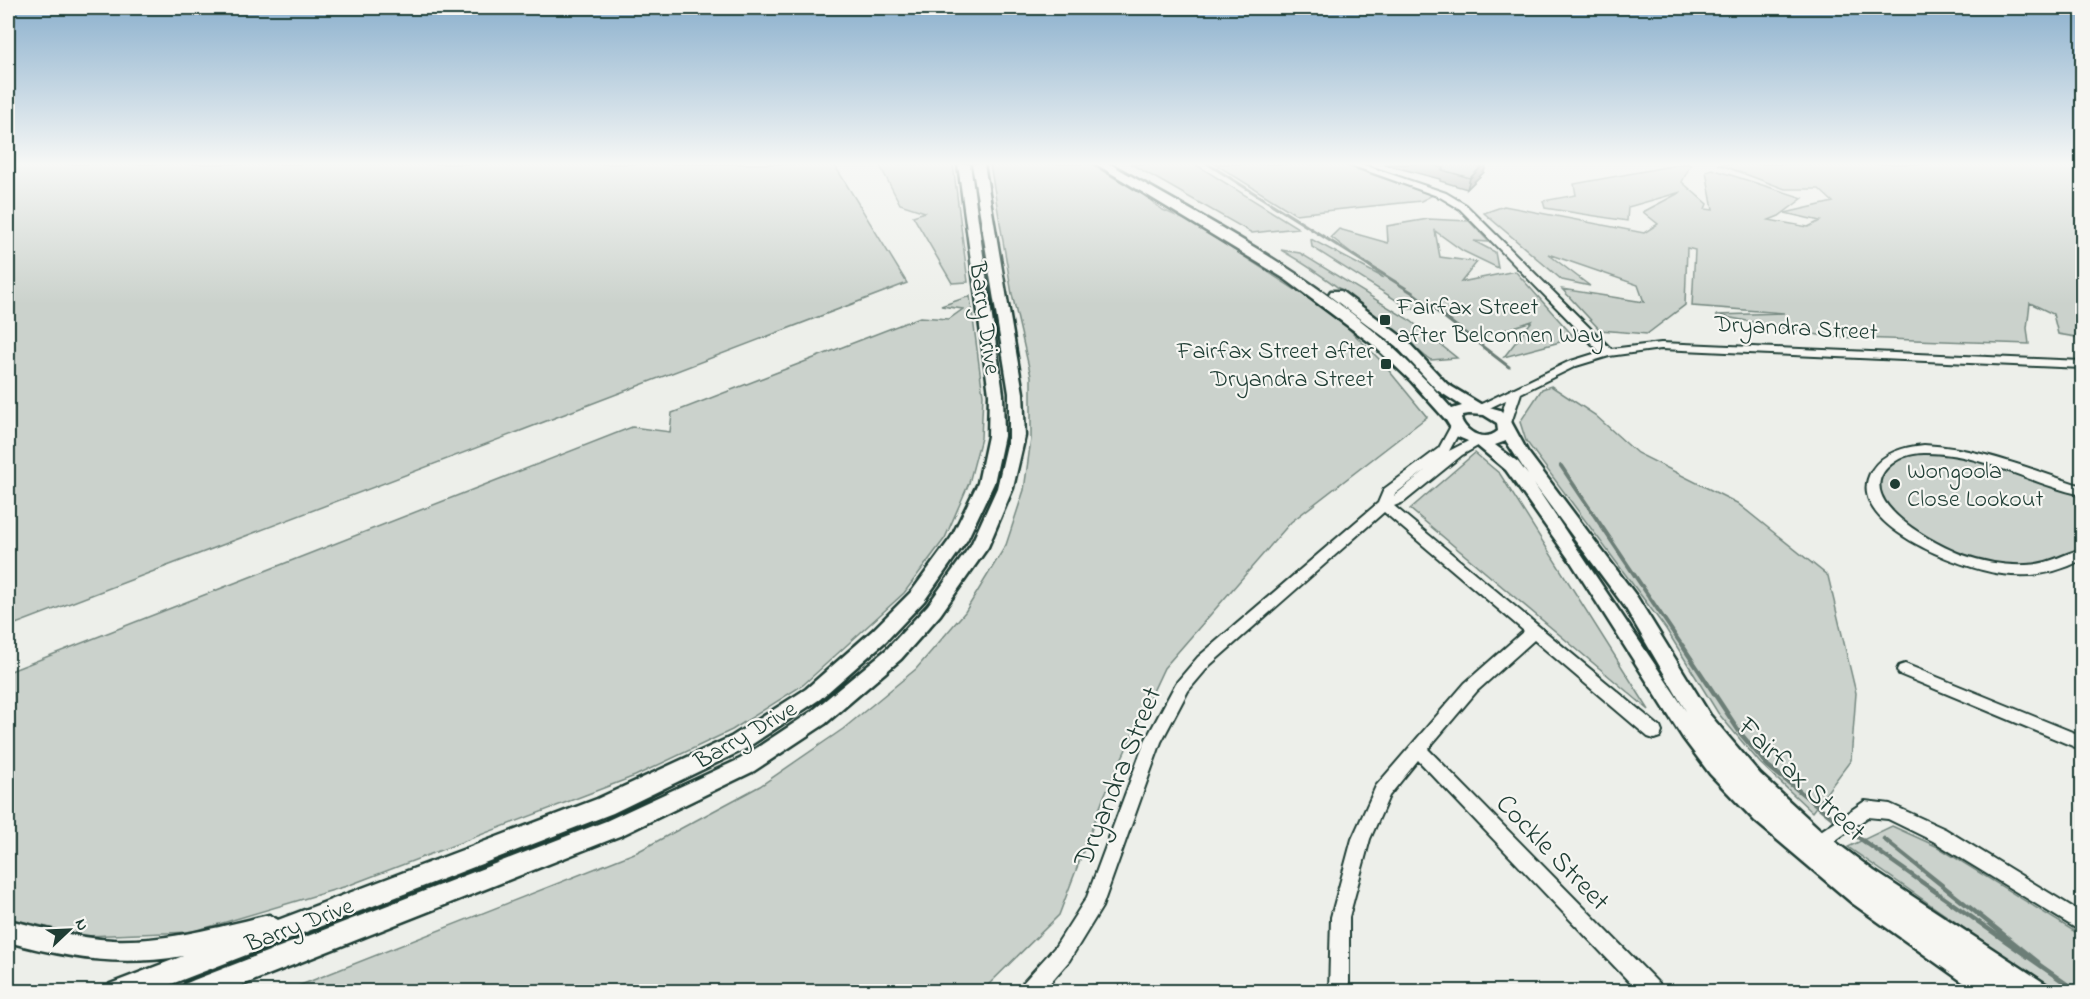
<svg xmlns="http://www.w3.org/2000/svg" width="2090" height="999" font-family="'Indie Flower',sans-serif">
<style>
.green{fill:#cbd2cc;stroke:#758880;stroke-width:1.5}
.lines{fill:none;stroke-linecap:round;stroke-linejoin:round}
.stream-far2{stroke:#6c7e77;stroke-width:3}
.stream-far1{stroke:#6c7e77;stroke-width:4}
.stream{stroke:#6c7e77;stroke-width:4.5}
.minor-casing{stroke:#1f3d34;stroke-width:4}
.major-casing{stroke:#1f3d34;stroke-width:5}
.minor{fill:#f6f6f2;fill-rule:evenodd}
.major{fill:#f6f6f2;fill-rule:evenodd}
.wall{fill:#9ba39e;stroke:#1f3d34;stroke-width:1.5}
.shaded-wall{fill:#7e8481;stroke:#1f3d34;stroke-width:1.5}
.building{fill:#b4bdb8;stroke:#1f3d34;stroke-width:1.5}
.poi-dot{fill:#1f3d34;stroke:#f6f6f2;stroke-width:2}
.labels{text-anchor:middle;stroke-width:4.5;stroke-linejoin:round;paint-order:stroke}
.poi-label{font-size:24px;fill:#1f3d34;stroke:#f6f6f2;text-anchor:start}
.street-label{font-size:24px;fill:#1f3d34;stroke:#f6f6f2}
.near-street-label{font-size:28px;fill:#1f3d34;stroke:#f6f6f2}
</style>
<rect width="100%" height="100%" fill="#edefea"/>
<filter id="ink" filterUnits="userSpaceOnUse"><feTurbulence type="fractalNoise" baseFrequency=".0167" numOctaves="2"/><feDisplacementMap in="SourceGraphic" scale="12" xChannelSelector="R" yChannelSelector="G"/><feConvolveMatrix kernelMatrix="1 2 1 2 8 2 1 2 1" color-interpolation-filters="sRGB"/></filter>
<g filter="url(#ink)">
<path class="green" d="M8 164H834L907 283 8 627Z
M879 164H953L968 282 952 283 913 216 925 212 900 204Z
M990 164H1091L1142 194 1163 210 1192 223 1336 316 1381 361 1427 417 1291 522 1164 668 1105 794 1059 915 982 991 283 992 637 852 760 786 843 729 916 669 965 612 1006 545 1024 490 1031 439V376L1012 294Z
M1131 164H1195L1298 228 1252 233Z
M1215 164H1341L1433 195 1421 201 1295 214Z
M1682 164H1691L1682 182 1707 204 1705 209 1713 210 1706 171 1712 169 1803 198 1779 216 1769 220 1808 227 1820 221 1785 213 1833 202 1819 189H1785L1718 164H2082V338L2058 334 2053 314 2030 303 2027 328 2029 344 1829 337 1716 315 1784 313 1692 306 1695 250 1687 248 1685 305 1647 334 1600 330 1562 289 1644 302 1638 285 1548 254 1590 286 1562 280 1484 213 1504 206 1644 233 1658 224 1643 212 1681 192 1628 207 1627 221 1545 208 1543 201 1576 195 1574 184Z
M1428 219 1469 221 1489 242 1474 241 1495 252 1498 268 1463 251 1435 231 1440 257 1477 262 1461 282 1515 271 1575 338 1504 357 1532 321 1471 341 1432 305 1410 309 1312 247 1311 239 1384 278 1331 237 1339 229 1388 243 1387 226Z
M1281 250 1300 253 1411 321 1457 358 1431 360 1425 356C1378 318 1333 280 1281 250Z
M970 296 983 395 981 438 969 483 945 538 904 593 803 685 732 730 635 776 347 886 192 932 85 936 8 918V672L632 427 670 432 672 413 920 317 949 319 963 309 941 306Z
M1551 386 1595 415 1637 453 1737 503 1828 576 1856 693 1851 760 1812 812 1760 763 1718 713 1666 629 1526 441 1520 422 1542 389Z
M1908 451 1972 455 2082 491V554L2058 566 2032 571 1956 558 1882 509 1875 474Z
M1475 453 1500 474 1649 710 1410 509Z
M1892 826 1938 847 2082 936V991H2054L1848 847Z"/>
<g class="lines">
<path class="stream-far2" d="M1208 164 1413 293 1509 367"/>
<path class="stream-far1" d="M1561 466 1683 647"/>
<path class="stream" d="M1682 645 1741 734 1768 766 1839 823
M1845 828 2078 992
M1884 839 2038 962"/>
<defs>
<path id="minor" d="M1348 164H1361L1446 193 1466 205 1611 349 1661 343 2082 361V368L1661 349 1609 356 1576 366 1521 393 1511 423 1509 426H1501L1499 423 1506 400 1481 412H1473L1471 409 1568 362 1600 352 1460 209 1440 197Z
M1456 423 1462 427 1449 451 1478 436 1483 437 1484 440 1483 443 1462 455 1404 502 1394 506 1660 727 1662 732 1660 737 1654 739 1648 737 1534 640 1477 691 1428 749 1660 985 1663 992H1639L1418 760 1389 796 1370 839 1349 917V992H1329L1331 917 1352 839 1376 786 1465 683 1524 631 1384 512 1210 665 1188 691 1161 742 1102 907 1069 961 1042 992H1018L1021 985 1055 947 1087 897 1145 741 1176 683 1198 657 1378 503 1384 489 1439 448 1452 424ZM1427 469 1394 496 1395 494Z
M1924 445C1980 448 2030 469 2082 486V495C2029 484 1981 452 1924 453 1911 453 1897 458 1887 468 1854 503 1938 546 1963 555 1983 562 2005 566 2026 565 2051 564 2060 555 2082 549V560C2057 573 2031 578 2002 574 1965 570 1839 524 1872 470 1884 452 1904 447 1924 445Z
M1905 664 2082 736V750L1899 674 1897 670 1899 666Z
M1865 801 1890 804 1945 829 2082 913V932L1933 841 1888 819 1868 817 1818 853 1812 855 1806 853 1803 847 1806 841Z"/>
<path id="major" d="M958 164H970L1003 394 1004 436 994 483 967 540 924 601 886 641 820 699 745 749 613 813 151 992H107L110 984 183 956C119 967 69 958 8 942V920C43 928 77 938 113 940 165 942 218 927 269 915L278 920 597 799 731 737 806 689 872 631 912 591 951 538 978 483 988 436 989 394Z
M972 164H984L1023 393 1025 436 1013 488 988 547 940 615 901 659 825 724 754 771 622 835 225 992H182L185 984 194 980 606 821 740 759 811 712 887 649 928 605 971 545 997 488 1009 436V393Z
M1096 164H1110C1203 217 1300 268 1382 338 1407 360 1430 384 1452 409L1462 406 1437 390 1396 346 1331 297 1329 294 1331 291H1341L1406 340 1447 384 1482 405 1500 410 1509 418 1527 451 1637 597 1710 715 1760 774 1826 835 1874 871 2046 984 2049 992H2015L2008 987 2010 992H1977L1852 903 1755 821 1710 774 1683 738 1571 562 1506 470 1475 444 1456 436 1446 420 1411 381 1372 344 1285 279ZM1469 414 1484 415 1497 423 1498 431C1485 442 1467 434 1461 419L1463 415ZM1506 441 1528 475 1518 462 1495 445ZM1534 484 1625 607 1686 711Z"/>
</defs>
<use href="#minor" class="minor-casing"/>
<use href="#major" class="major-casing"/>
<use href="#minor" class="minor"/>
<use href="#major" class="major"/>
</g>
<path class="wall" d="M1383 164H1486L1484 172 1467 189 1440 181V179Z"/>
<path class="shaded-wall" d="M1484 164H1486L1484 172 1467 189 1470 178Z"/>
<path class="building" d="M1426 164H1484L1470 178 1442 170 1444 168Z"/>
</g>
<linearGradient id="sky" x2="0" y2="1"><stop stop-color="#8bb0cd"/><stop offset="0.54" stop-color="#f7f8f6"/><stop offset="1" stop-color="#f7f8f6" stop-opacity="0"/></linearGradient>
<rect width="2090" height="304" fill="url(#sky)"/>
<g class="poi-dot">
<rect x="1379" y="314" width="12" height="12" rx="3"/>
<rect x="1380" y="358" width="12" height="12" rx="3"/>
<circle cx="1895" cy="484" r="6"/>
</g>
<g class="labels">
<g class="poi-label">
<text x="1397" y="314">Fairfax Street<tspan x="1397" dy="28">after Belconnen Way</tspan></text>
<text x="1374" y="358" text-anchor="end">Fairfax Street after<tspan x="1374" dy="28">Dryandra Street</tspan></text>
<text x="1907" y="478">Wongoola<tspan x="1907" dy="28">Close Lookout</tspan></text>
</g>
<g class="street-label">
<text transform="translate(986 318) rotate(82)" y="8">Barry Drive</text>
<text transform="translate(1796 327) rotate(3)" y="8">Dryandra Street</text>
<text transform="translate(745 734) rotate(-30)" y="8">Barry Drive</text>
<text transform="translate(299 924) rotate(-21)" y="8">Barry Drive</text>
</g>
<g class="near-street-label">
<text transform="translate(1116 776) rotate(-68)" y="10">Dryandra Street</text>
<text transform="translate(1803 778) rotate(44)" y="10">Fairfax Street</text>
<text transform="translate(1554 851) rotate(46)" y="10">Cockle Street</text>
</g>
</g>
<rect width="2090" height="999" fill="none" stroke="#f6f6f2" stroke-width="30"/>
<rect x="15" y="15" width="2060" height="969" fill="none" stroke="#1f3d34" stroke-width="2" filter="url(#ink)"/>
<g transform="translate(69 930) rotate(67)" stroke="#f6f6f2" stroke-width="4.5" paint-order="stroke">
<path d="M0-4.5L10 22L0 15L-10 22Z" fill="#1f3d34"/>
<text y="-9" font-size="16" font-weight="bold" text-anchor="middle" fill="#1f3d34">N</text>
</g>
</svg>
